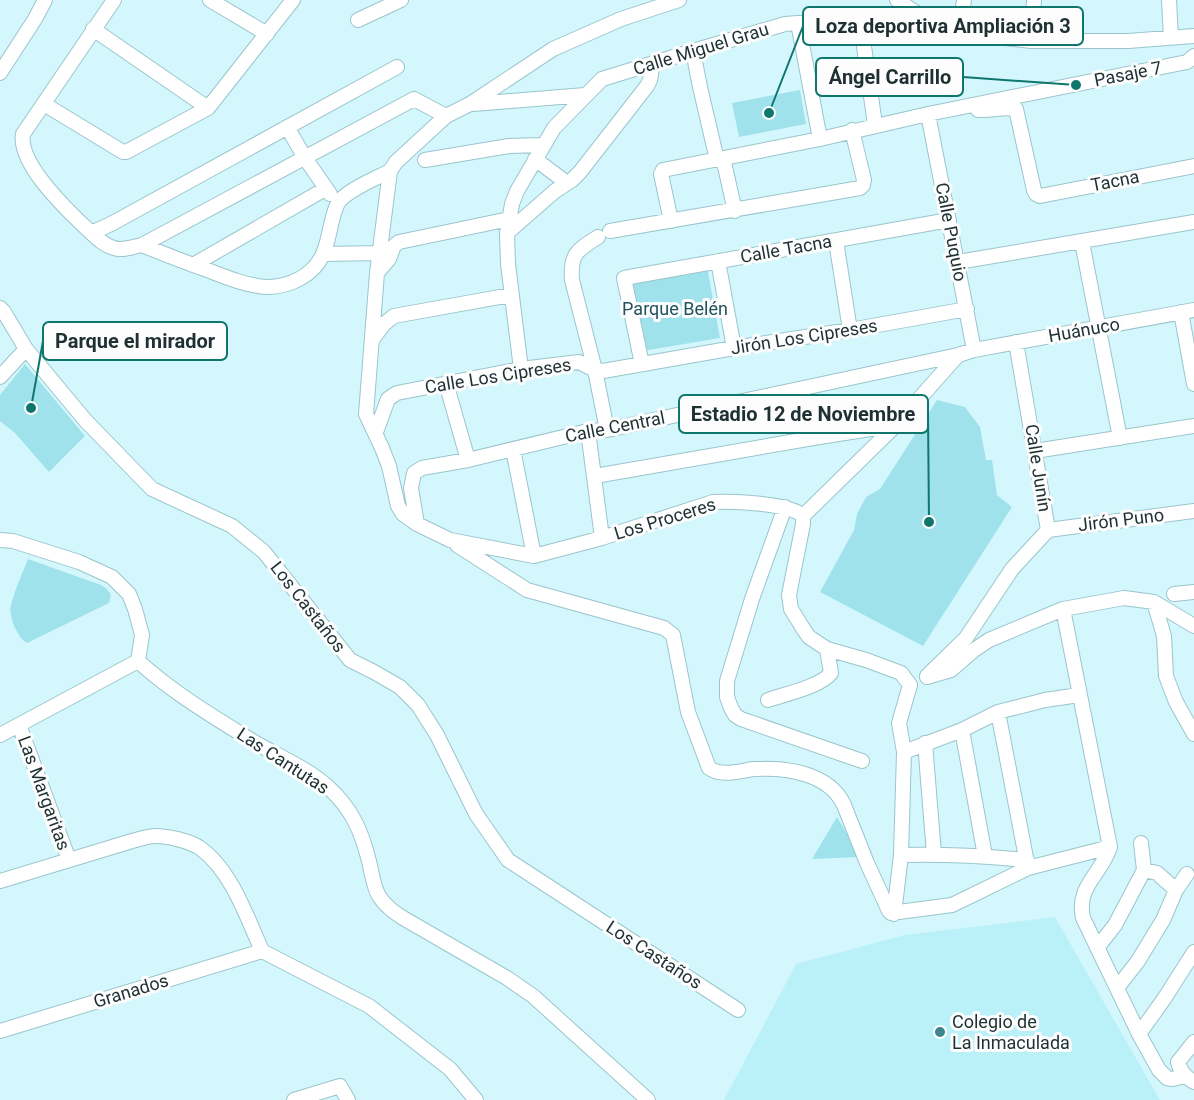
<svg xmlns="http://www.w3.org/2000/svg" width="1194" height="1100" font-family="Roboto,sans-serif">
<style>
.built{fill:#baf1f9}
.green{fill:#a0e2ec}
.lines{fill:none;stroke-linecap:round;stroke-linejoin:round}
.street-casing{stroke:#9ac5cc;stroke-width:16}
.street{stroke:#fff;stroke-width:14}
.poi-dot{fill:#3e848f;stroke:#fdfdfd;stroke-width:2}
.labels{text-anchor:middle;stroke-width:6;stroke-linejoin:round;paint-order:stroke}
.street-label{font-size:18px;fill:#1e3032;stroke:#fdfdfd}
.park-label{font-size:18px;fill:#1f525a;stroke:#fdfdfd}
.poi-label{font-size:18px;fill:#1e3032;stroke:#fdfdfd;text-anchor:start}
.leader{fill:none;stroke:#0f766e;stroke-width:2}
.callout-dot{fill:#0f766e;stroke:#fdfdfd;stroke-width:2}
.callout{fill:#fdfdfd;stroke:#0f766e;stroke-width:2}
.callout-label{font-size:20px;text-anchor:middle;font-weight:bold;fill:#1e3032}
</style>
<rect width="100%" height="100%" fill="#d4f7fd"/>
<path class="built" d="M1055 917 1160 1100H724L796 964 905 935Z"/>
<path class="green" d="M800 90 806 124 739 137 732 103Z
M707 266 720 338 643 351 629 281Z
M25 364 85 436 49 472 15 433 0 421V395Z
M937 400 965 407 980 427 986 460H992L997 495 1012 507 923 646 820 592 854 530 857 514 866 497 880 489Z
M28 559 101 585 107 589 111 595 109 603 27 643C17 638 8 615 11 605 15 589 22 574 28 559Z
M837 817 861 857 812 859Z"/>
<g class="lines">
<defs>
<path id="street" d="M114 0 23 134C18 163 64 207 84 226 93 234 102 245 114 248 122 251 133 247 142 245L414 99 446 116 470 104 553 49 621 19 679 0
M210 0 267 34
M897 0 943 31
M1169 0 1171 38
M358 20 401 0
M798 23 820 139
M861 25 875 125
M93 29 208 108
M959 33 964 0
M1031 41 1034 0
M693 51 700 87 717 160
M0 73 35 19 45 0
M44 104 123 152H126L208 108 293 0
M473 104 585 95
M978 110C991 111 1005 106 1016 109L1034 190 1036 194 1040 196 1194 166
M928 114 974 350
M446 116 396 162 390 171 377 273 366 414 382 448 389 466 398 506 403 514 417 524 450 540 534 556 602 538 713 502C732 501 790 503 803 516V524L789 595 791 609 804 630 809 637 827 649 866 660 901 673 910 685 899 723 904 752 901 855 894 914
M287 127 305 158 330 194
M723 158 735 211
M535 159 567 183
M425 160 509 146 543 145
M671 221 661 174 663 170 820 139 928 114 1187 62 1194 56
M610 231 860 188 863 185 864 180 852 130
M91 233 111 224 397 67
M507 233 555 191 572 180 580 172 647 86 650 80 653 63
M598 237C577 250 570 254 572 280L595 370 607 430
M836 241 850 330
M1082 242 1120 438
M142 245C164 254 187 263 210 271 228 278 248 286 267 287 290 287 314 275 323 254 330 238 330 221 337 205 342 192 377 178 390 171
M323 254 379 253
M718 261 734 348
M958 262 1194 222
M193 265 325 189
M377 273 389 259 394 246 399 242 509 219
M0 308 4 312 26 349 85 420 152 489 232 526 264 552 350 660 374 672 400 687 418 705 437 735 476 814 508 860 738 1010
M1181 312 1194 384
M372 340 384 324 394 316 511 295
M1016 342 1048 530
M642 364 624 278 949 220
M521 369 508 264 507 233 512 204 517 191 554 128 602 79 693 51 785 24 798 23 861 25 914 31H943L1031 41H1128L1194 36
M0 377 26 349
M446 383 468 460
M588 431 602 538
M376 432 388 399 397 393 521 369 579 362 595 370 603 371 734 348 850 330 967 309
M513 449 534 556
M1035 451 1194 426
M595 476 819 437 896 425
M785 507 752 599 727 681V697L731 708 735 715 741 719 862 761
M803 516 896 425 958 355
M417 524 411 488 414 473 422 468 468 460 588 431 607 430 958 355 974 350 1194 310
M1048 530 1194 511
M0 540 13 541 79 562 112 577 129 594 135 609 142 635 138 661
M457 545 527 590 664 628 673 635 688 712 709 768C722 777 739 771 754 769 786 767 829 773 844 805L867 863 889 911 891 913 952 905 1028 868 1110 847
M1174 594 1194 592
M1154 602 1164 636 1166 676 1176 702 1194 734
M1063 609 1110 847C1101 875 1076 886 1083 918L1139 1034 1159 1070 1167 1078 1173 1079 1185 1076
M138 661C173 693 214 717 254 742 278 756 307 768 328 787 352 809 361 830 369 861 372 873 373 886 379 896 385 906 394 912 403 918L507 978 533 996 648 1100
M927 676 966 638 1012 569 1048 530
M927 677 951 670 974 650 989 640 1063 609 1124 598 1154 602 1194 626
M768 700C785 694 820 687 831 673L827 649
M998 712 1028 868
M19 725 69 860
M962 730 985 856
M0 735 138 661
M925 743 934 854
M904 752 962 730 998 712 1045 700 1079 695
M901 855C943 854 984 856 1027 860
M1144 870 1157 873 1176 890
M0 881 132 841C140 839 148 836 155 836 168 836 190 841 200 848 231 870 247 917 262 951
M1097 948 1115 925 1144 870 1141 843
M262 951 369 1006 450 1069 476 1100
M1117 988 1138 961 1163 920 1176 890 1187 874
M0 1031 262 951
M1139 1034 1164 999 1194 952
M1194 1042 1178 1062C1180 1071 1185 1077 1194 1082
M294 1100 340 1086 348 1100"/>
</defs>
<use href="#street" class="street-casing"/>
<use href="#street" class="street"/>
</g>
<circle class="poi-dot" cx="940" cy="1032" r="6"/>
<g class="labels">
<g class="street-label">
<text transform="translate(701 49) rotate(-17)" y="6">Calle Miguel Grau</text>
<text transform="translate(1128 74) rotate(-11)" y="6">Pasaje 7</text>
<text transform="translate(1115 181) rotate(-11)" y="6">Tacna</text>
<text transform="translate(951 232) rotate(79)" y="6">Calle Puquio</text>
<text transform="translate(786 249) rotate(-10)" y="6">Calle Tacna</text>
<text transform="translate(1084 330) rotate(-10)" y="6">Huánuco</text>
<text transform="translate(804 337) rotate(-9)" y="6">Jirón Los Cipreses</text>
<text transform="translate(498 376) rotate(-9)" y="6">Calle Los Cipreses</text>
<text transform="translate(615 427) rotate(-11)" y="6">Calle Central</text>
<text transform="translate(1038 468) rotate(81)" y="6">Calle Junín</text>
<text transform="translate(665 519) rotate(-17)" y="6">Los Proceres</text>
<text transform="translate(1121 520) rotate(-7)" y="6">Jirón Puno</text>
<text transform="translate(308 607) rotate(52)" y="6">Los Castaños</text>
<text transform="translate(283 761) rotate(33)" y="6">Las Cantutas</text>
<text transform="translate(44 793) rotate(70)" y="6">Las Margaritas</text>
<text transform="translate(654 955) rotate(33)" y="6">Los Castaños</text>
<text transform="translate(131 991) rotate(-17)" y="6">Granados</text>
</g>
<g class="park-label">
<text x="675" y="315">Parque Belén</text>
</g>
<g class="poi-label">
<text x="952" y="1028">Colegio de<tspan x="952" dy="21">La Inmaculada</tspan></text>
</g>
</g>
<path class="leader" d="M769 113L803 26M1076 85L963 77M31 408L43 341M929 522L928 414"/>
<g class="callout-dot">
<circle cx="769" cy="113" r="6"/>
<circle cx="1076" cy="85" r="6"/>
<circle cx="31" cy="408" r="6"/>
<circle cx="929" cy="522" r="6"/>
</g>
<g class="callout">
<rect x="803" y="7" width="280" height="38" rx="6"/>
<rect x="816" y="58" width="147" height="38" rx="6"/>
<rect x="43" y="322" width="184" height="38" rx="6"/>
<rect x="679" y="395" width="249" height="38" rx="6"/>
</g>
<g class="callout-label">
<text x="943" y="33">Loza deportiva Ampliación 3</text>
<text x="890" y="84">Ángel Carrillo</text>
<text x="135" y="348">Parque el mirador</text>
<text x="803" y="421">Estadio 12 de Noviembre</text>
</g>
</svg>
